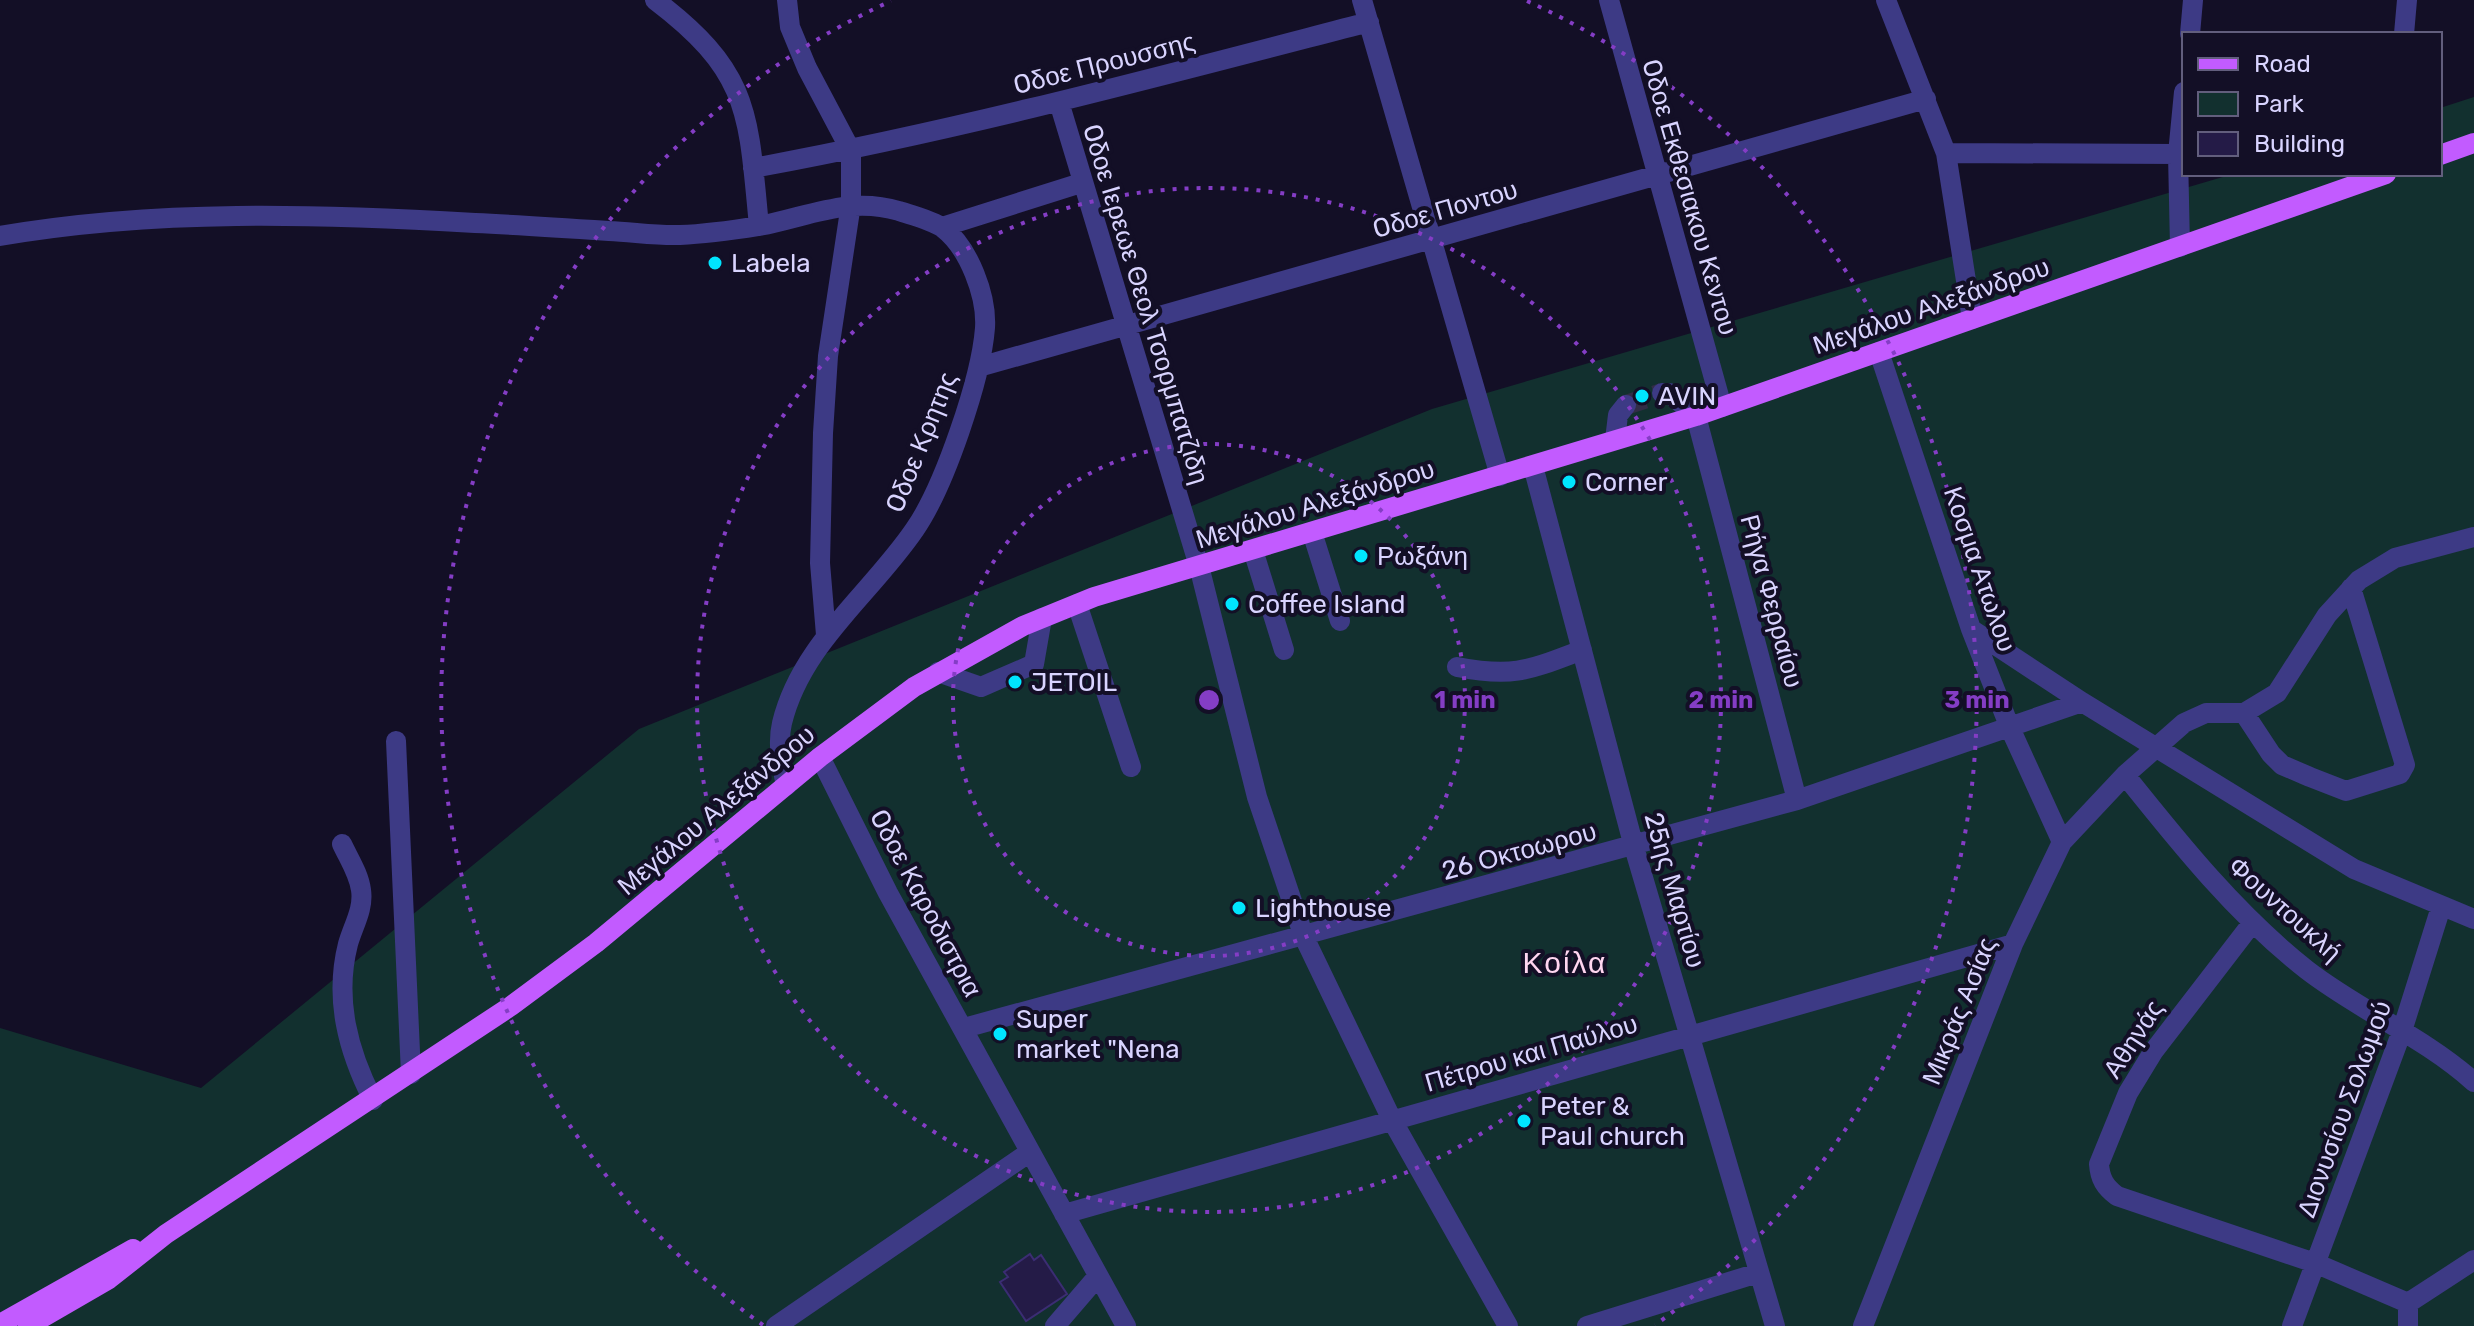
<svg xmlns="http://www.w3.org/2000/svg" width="2474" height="1326" font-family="Rubik,sans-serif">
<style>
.green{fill:#12302f}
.building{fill:#241b47;stroke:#3b2d73;stroke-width:2}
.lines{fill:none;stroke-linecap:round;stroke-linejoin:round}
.minor-tunnel{stroke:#312d47;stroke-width:20;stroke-dasharray:20 10;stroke-linecap:butt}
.minor{stroke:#3d3a85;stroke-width:20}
.major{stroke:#c25bff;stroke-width:20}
.ring{fill:none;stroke:#843dc5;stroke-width:4;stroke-dasharray:4 8}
.poi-dot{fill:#00e5ff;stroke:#130f26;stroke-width:3}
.labels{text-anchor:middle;stroke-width:8;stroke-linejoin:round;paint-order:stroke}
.street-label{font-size:26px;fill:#d9d4ff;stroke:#130f26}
.poi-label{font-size:26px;fill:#d9d4ff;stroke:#130f26;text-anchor:start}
.quarter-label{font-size:30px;letter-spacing:2px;fill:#ffd6f0;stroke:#130f26}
.centre{fill:#843dc5;stroke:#130f26;stroke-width:4}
.ring-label{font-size:24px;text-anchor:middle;font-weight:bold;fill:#843dc5;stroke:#130f26;stroke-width:8;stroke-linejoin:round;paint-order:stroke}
</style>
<rect width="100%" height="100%" fill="#130f26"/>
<path class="green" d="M2474 97V1326H0V1028L201 1088 639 729 1432 409 2233 174H2440V108Z"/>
<path class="building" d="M1030 1254 1034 1260 1041 1255 1067 1294 1026 1321 1000 1282 1008 1277 1004 1272Z"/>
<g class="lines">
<path class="minor-tunnel" d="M1626 405 1662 393"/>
<path class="minor" d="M655 0C751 73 748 113 759 226
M787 0 790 27 807 68 851 151V204L828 356 823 433 820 563 826 635
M1362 0 1500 476
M1609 0 1722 407
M1886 0 1946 153 1972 319
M2190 34 2193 0
M2404 34 2407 0
M1059 102 1199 566 1257 797 1304 937 1392 1120 1508 1326
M1946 153 2178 154
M753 168C961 130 1165 75 1369 22
M942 227 1081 183
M0 236C156 209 317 214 475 223 519 225 564 228 609 231 633 232 657 236 680 235 706 234 734 230 759 226 808 217 848 196 899 211 911 215 932 220 943 228 969 248 987 296 985 328 981 379 944 487 915 529 871 594 801 644 782 723 777 744 782 766 786 786
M2180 247 2178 154 2184 92
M1879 352 1971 629 2010 728 2062 842
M979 367 1926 99
M1662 393H1669L1696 416 1797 800
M1615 440 1618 415 1626 405
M1533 466 1634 847 1775 1326
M1312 532 1340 621
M1253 550 1284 650
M1077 604 1131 767
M1971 629 2082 702 2354 869 2474 919
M1457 667C1514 678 1529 670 1582 650
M938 672 981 687 1034 664 1042 618
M2244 713 2271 754 2282 765 2310 777 2346 791 2400 774 2405 765 2351 588
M396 741 411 1074
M820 757 888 893 1126 1326
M2125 775C2180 844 2237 915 2307 970 2360 1011 2424 1037 2474 1082
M342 844C349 859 359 874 361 890 364 909 353 926 348 944 334 999 348 1051 373 1100
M2253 922 2153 1052 2128 1093 2099 1164C2100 1179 2105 1187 2117 1196L2315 1263 2408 1303
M964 1028 1797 800 2082 702
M1064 1214 2013 944
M2408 1303 2474 1260
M2408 1303V1326
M776 1326 1030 1152
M1055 1326 1098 1276
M1587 1326 1758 1273
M1863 1326 2013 944 2062 842 2125 775 2184 723 2206 713H2244L2277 693 2327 615 2359 580 2395 558 2474 537
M2292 1326 2402 1031 2441 907"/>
<path class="major" d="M2440 155 2474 143
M0 1324 133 1249
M28 1326 109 1279 166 1234 511 1006 596 943 820 757 914 687 1023 626 1094 597 1696 416 2386 174"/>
</g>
<g class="ring">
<circle cx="1209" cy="700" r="256"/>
<circle cx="1209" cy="700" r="512"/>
<path d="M763 1325A768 768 0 0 1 891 1M1527 1A768 768 0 0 1 1655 1325"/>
</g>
<g class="poi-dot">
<circle cx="715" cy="263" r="8"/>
<circle cx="1642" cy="396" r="8"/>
<circle cx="1569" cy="482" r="8"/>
<circle cx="1361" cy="556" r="8"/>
<circle cx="1232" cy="604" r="8"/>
<circle cx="1015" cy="682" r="8"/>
<circle cx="1239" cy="908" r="8"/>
<circle cx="1000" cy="1034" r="8"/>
<circle cx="1524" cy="1121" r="8"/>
</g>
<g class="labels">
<g class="street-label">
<text transform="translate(1104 63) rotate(-14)" y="9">Oδοε Προυσσης</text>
<text transform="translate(1690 197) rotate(74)" y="9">Oδοε Εκθεσιακου Κεντου</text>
<text transform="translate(1445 209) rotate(-16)" y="9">Oδοε Ποντου</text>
<text transform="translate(1146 304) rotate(73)" y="9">Oδοε Ιερεωε Θεολ Τσορμπατζιδη</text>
<text transform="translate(1931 306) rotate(-19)" y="9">Μεγάλου Αλεξάνδρου</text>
<text transform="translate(921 442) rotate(-68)" y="9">Oδοε Κρητης</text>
<text transform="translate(1315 504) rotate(-17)" y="9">Μεγάλου Αλεξάνδρου</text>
<text transform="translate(1980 569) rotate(71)" y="9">Κοσμα Ατωλου</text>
<text transform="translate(1772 601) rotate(75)" y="9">Ρήγα Φερραίου</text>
<text transform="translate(716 810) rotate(-40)" y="9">Μεγάλου Αλεξάνδρου</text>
<text transform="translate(1519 851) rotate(-15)" y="9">26 Οκτοωρου</text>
<text transform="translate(1675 890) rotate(74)" y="9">25ης Μαρτίου</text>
<text transform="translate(926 903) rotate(62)" y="9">Oδοε Καροδιστρια</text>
<text transform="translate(2285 909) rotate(42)" y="9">Φουντουκλή</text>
<text transform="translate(1959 1011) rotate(-68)" y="9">Μικράς Ασίας</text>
<text transform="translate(2133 1039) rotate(-57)" y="9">Αθηνάς</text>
<text transform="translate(1531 1053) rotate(-16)" y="9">Πέτρου και Παύλου</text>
<text transform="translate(2344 1109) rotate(-70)" y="9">Διονυσίου Σολωμού</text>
</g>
<g class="poi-label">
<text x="731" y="272">Labela</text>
<text x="1658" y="405">AVIN</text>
<text x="1585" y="491">Corner</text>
<text x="1377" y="565">Ρωξάνη</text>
<text x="1248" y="613">Coffee Island</text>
<text x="1031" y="691">JETOIL</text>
<text x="1255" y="917">Lighthouse</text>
<text x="1016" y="1028">Super<tspan x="1016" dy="30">market "Nena</tspan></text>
<text x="1540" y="1115">Peter &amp;<tspan x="1540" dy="30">Paul church</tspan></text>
</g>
<g class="quarter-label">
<text x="1565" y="973">Κοίλα</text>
</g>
</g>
<circle cx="1209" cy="700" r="12" class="centre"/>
<g class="ring-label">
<text x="1465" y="708">1 min</text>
<text x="1721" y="708">2 min</text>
<text x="1977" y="708">3 min</text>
</g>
<rect x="2182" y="32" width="260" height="144" fill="#130f26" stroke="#625e7d" stroke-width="2"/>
<rect x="2198" y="58" width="40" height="12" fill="#c25bff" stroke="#625e7d" stroke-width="2"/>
<text x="2254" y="72" font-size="24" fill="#d9d4ff">Road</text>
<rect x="2198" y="92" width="40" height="24" fill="#12302f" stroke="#625e7d" stroke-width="2"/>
<text x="2254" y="112" font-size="24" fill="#d9d4ff">Park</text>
<rect x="2198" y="132" width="40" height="24" fill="#241b47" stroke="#625e7d" stroke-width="2"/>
<text x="2254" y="152" font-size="24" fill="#d9d4ff">Building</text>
</svg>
